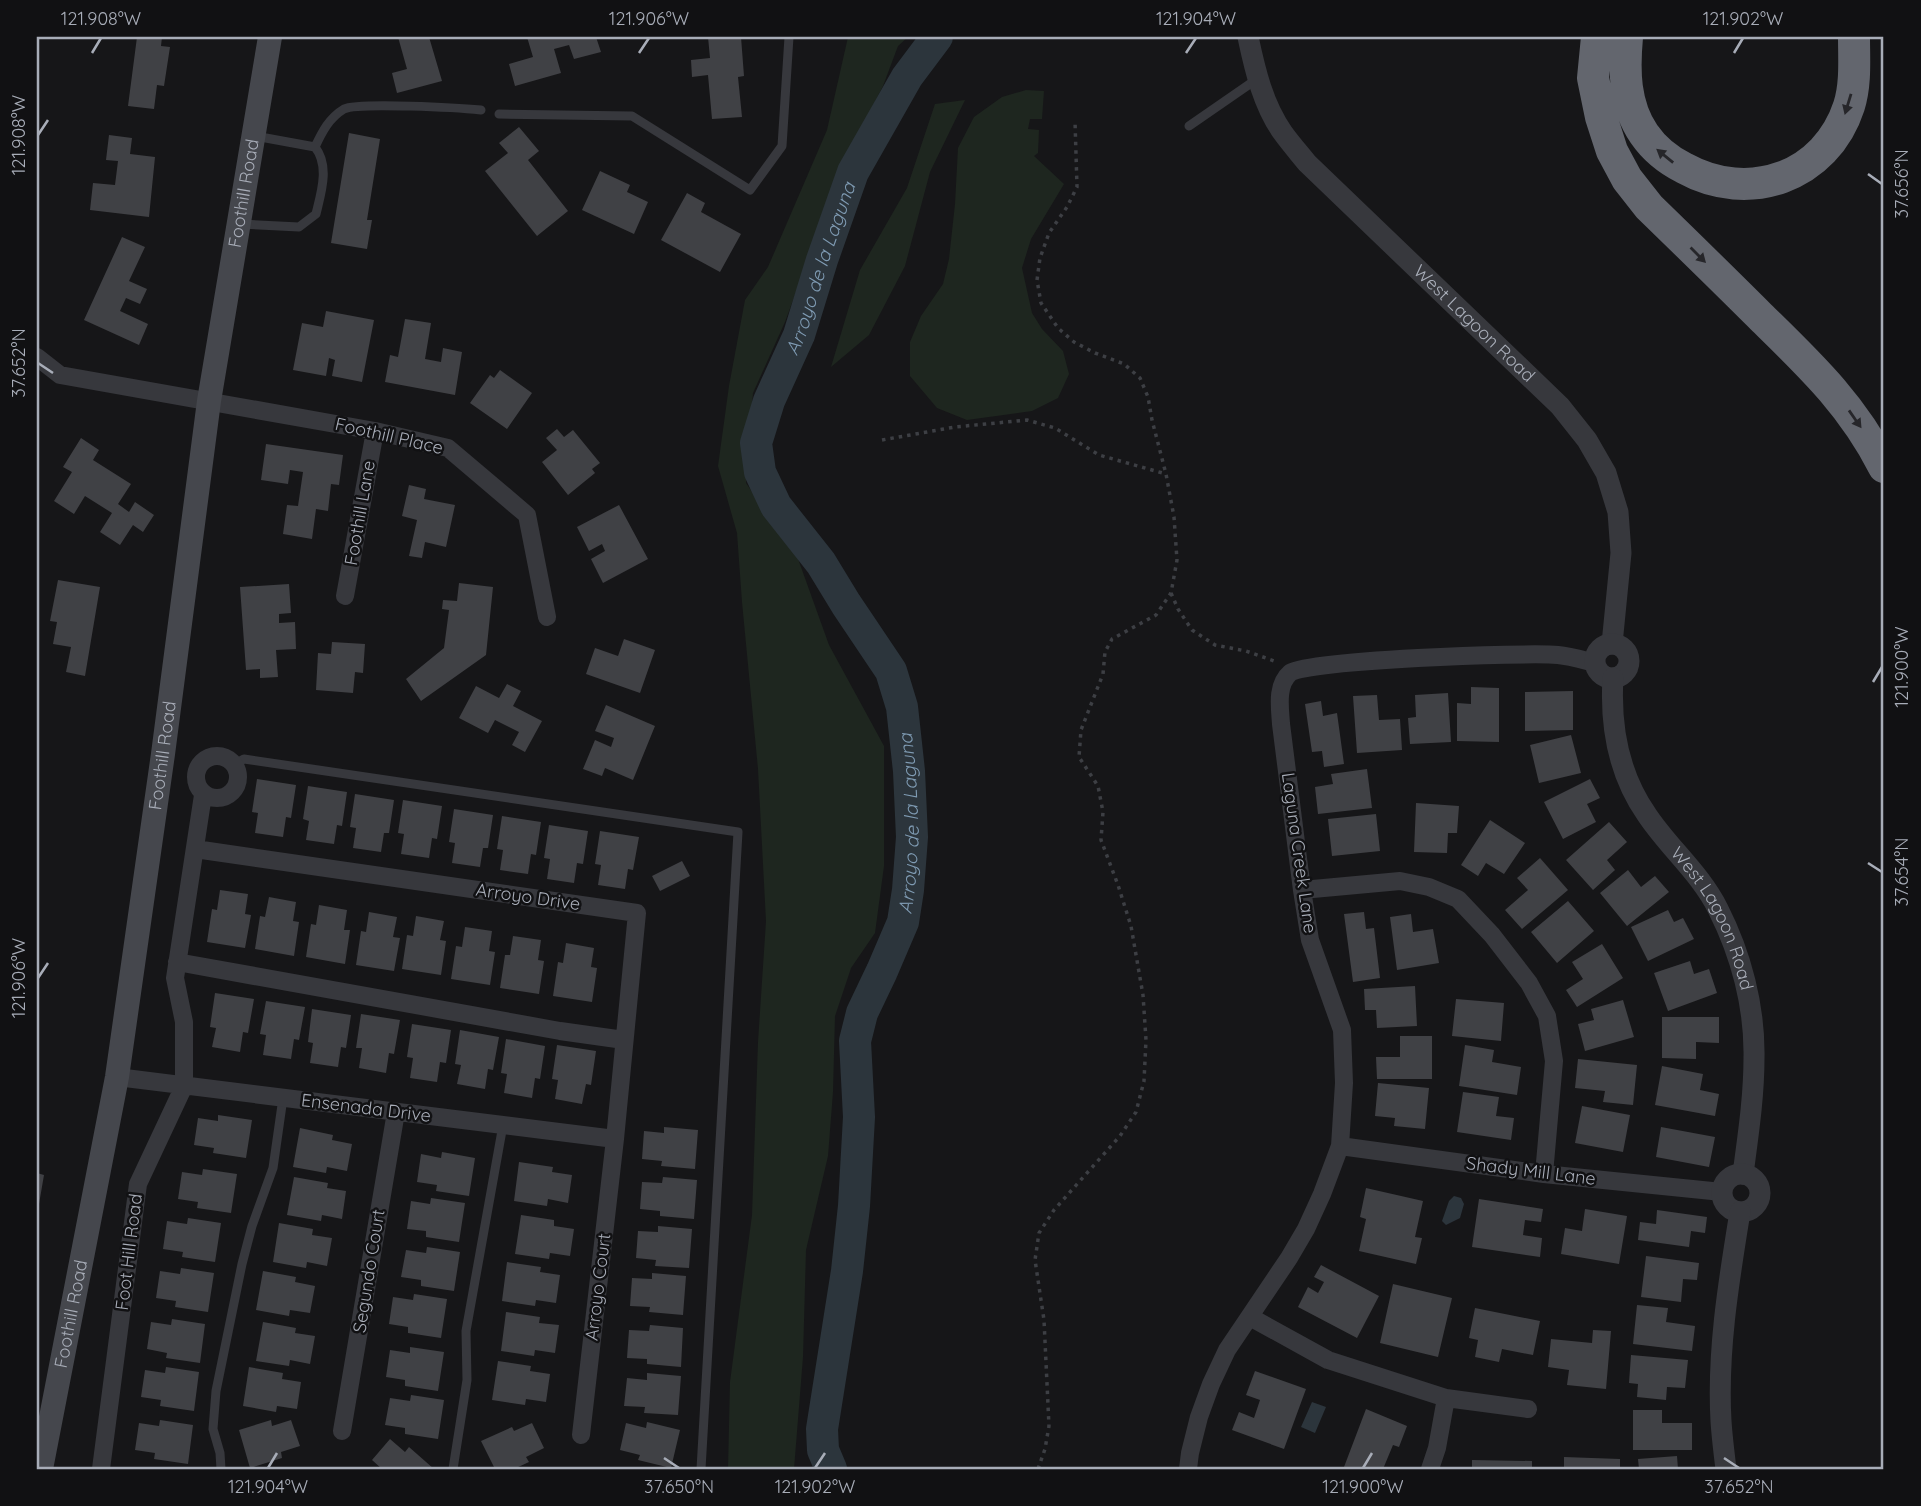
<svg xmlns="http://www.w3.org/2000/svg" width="1921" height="1506" font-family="Quicksand,sans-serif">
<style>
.green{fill:#1e261f}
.water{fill:#2c353c}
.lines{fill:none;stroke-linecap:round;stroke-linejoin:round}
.river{stroke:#2c353c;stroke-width:32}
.building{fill:#404145}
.path{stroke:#3d3f44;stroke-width:3.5;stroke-dasharray:3.5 5;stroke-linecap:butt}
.service{stroke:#37383d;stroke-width:9}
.minor{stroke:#37383d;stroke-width:18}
.tertiary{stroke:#37383d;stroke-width:21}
.secondary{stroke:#45474d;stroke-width:24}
.motorway{stroke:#63666e;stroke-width:32}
.oneway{fill:#26262a}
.ticks{fill:none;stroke:#a8adb8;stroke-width:2.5}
.labels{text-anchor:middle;stroke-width:5;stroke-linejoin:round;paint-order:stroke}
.street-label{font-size:18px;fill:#a8adb8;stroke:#111113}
.water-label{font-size:19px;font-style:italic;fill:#7f9bb3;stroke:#111113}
.neatline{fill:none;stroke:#a8adb8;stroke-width:2.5}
.ticks-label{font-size:18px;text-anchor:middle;fill:#a8adb8}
</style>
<rect width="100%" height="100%" fill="#161618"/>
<path class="green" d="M848 37H908L898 46 883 86 843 164 785 322 753 393 746 483 797 556 829 645 884 746V866L875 933 851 968 835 1016 833 1092 828 1156 806 1250 803 1357 794 1469H728L730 1382 752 1215 758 1042 766 921 758 769 742 602 737 533 718 466 729 386 745 300 768 267 827 130Z
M1026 90 1044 91 1042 119H1030L1028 129 1039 130 1038 153 1034 156 1064 184 1031 239 1022 268 1032 313 1042 329 1063 351 1069 374 1058 398 1032 411 967 420 937 408 910 376V342L921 316 943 284 949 259 955 204 958 148 974 117 1002 97Z
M965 100 930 172 905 266 869 335 831 367 860 270 907 188 935 104Z"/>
<path class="water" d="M1454 1196 1461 1198 1464 1204 1460 1218 1446 1225 1442 1221 1449 1201Z
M1312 1402 1326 1407 1315 1433 1301 1427Z"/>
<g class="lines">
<path class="river" id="s1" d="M831 1469 823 1450 822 1429 847 1271 854 1206 859 1117 855 1041 862 1013 882 971 903 922 908 890 912 837 909 771 902 707 891 671 846 604 821 563 776 506 760 472 756 443 769 401 799 335 822 260 853 172 907 77 937 37"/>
</g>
<path class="building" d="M137 37H162L161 46 170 47 164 86 157 85 154 109 128 106Z
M398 37H429L442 81 397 93 392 73 407 69Z
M527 37H596L601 52 574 59 569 45 554 49 561 73 515 86 509 64 533 57Z
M708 37H741L744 76 738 77 742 117 712 119 708 75 692 77 691 60 710 58Z
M519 127 539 151 528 160 568 211 537 236 485 171 508 153 499 143Z
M349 133 380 139 367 220H372L367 249 331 243Z
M109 135 132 138 130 154 155 157 149 217 90 210 93 183 115 185 118 161 106 160Z
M600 171 630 185 627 192 648 202 634 234 582 210Z
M687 193 705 203 701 212 741 234 720 272 661 240Z
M122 237 145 247 129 281 147 289 140 304 126 298 120 311 148 324 139 345 84 320Z
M326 311 374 320 362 382 332 376 335 360 329 358 326 376 293 370 302 323 323 327Z
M405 319 431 323 425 359 441 362 443 348 462 352 455 395 385 382 390 355 398 357Z
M500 370 532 393 507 429 470 403 490 375 494 378Z
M557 429 564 437 573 430 600 463 592 469 595 473 568 495 542 462 557 450 546 438Z
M81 438 99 450 93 460 131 484 118 504 129 512 135 502 154 515 143 532 133 525 120 545 100 532 112 513 85 496 74 514 54 501 72 472 63 467Z
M266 444 343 455 339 485 331 484 328 511 316 509 312 539 283 534 287 505 298 506 303 472 290 470 288 484 261 480Z
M409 485 426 489 424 499 455 505 446 547 425 542 422 558 409 556 417 520 402 516Z
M619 505 648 559 603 583 591 559 605 551 602 544 589 551 577 527Z
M58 580 100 587 85 676 66 672 71 647 53 644 57 622 50 621Z
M459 583 493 587 486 655 421 701 406 679 444 648 449 610 442 609 443 600 457 601Z
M289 584 291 613 279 614V623L295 622 296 649 276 650 278 677 260 678V669L246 670 240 587Z
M624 639 655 650 640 693 586 674 595 648 618 656Z
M332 642 365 644 363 673 355 672 353 693 316 690 318 653 331 654Z
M507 684 521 691 513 706 542 721 525 752 512 745 519 732 495 720 488 733 459 718 476 686 499 698Z
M1471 687 1499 688V742L1457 741V703L1471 704Z
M1573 691V730L1525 731V692Z
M1448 693 1451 742 1410 744 1408 718 1416 717 1415 695Z
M1377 695 1379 720 1400 719 1402 750 1357 753 1353 696Z
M1321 701 1323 716 1337 713 1344 764 1324 767 1322 751 1312 752 1305 704Z
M606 705 655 726 633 780 605 768 602 776 583 769 595 740 611 747 614 738 595 731Z
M1571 735 1581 773 1539 783 1530 745Z
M1367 769 1372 808 1318 814 1315 787 1333 784 1331 774Z
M257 779 296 785 291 818 286 817 283 837 255 833 258 813 252 812Z
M1590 779 1600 798 1587 804 1596 822 1563 839 1544 802Z
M308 786 347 792 342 826 337 825 334 844 306 840 309 821 303 819Z
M355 794 394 800 389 833H384L381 852 353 848 356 828 350 827Z
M403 800 442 806 437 839 432 838 429 858 401 854 404 834 398 833Z
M1416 803 1459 806 1457 833H1448L1447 853 1414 852Z
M454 809 493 815 488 848H483L480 867 452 863 455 843 449 842Z
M1376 814 1380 851 1332 856 1328 819Z
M502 816 541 822 536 855 531 854 528 874 500 870 503 850 497 849Z
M1490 820 1525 843 1504 874 1486 863 1478 876 1461 865Z
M1609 822 1627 842 1607 860 1615 870 1593 890 1566 860Z
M549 825 588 831 583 864 577 863 574 883 547 879 550 859 544 858Z
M600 831 639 837 633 870 628 869 625 889 598 885 601 865 595 864Z
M1540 858 1568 890 1522 929 1505 910 1528 890 1517 878Z
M682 861 690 876 660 891 652 876Z
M1628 870 1641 887 1655 876 1669 892 1627 926 1600 893Z
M220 890 248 894 245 914 251 915 245 948 207 942 212 909 217 910Z
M269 897 296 902 293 921 299 922 294 956 255 949 260 916 265 917Z
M1568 901 1594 931 1557 963 1531 932Z
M319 905 347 910 344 930H350L345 964 306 957 311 924 316 925Z
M1668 910 1674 922 1683 918 1694 939 1648 961 1631 927Z
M369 912 397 917 393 937 400 938 394 971 356 965 361 931 366 932Z
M1364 912 1366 929 1374 928 1380 978 1353 982 1344 914Z
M1411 914 1413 932 1433 929 1439 963 1397 970 1390 917Z
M416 916 444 921 440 940 446 941 441 975 402 969 407 935 413 936Z
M465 927 492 931 489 951 495 952 490 985 451 979 456 946 462 947Z
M513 936 541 940 538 960 544 961 539 994 500 988 505 955H510Z
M566 943 594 948 591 967 597 968 592 1002 553 996 558 962 563 963Z
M1602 944 1623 978 1577 1007 1566 990 1583 979 1572 962Z
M1690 961 1694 974 1709 969 1717 993 1668 1011 1654 973Z
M1415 986 1417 1026 1377 1028 1376 1010H1365L1364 989Z
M215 993 254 999 248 1033 243 1032 240 1052 212 1047 216 1028 210 1027Z
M1456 999 1504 1003 1501 1041 1452 1036Z
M1623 1000 1634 1037 1585 1051 1578 1024 1594 1020 1591 1009Z
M266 1001 305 1007 299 1040 294 1039 291 1059 263 1055 266 1035 260 1034Z
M312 1009 351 1015 346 1048 341 1047 338 1067 310 1063 313 1043 308 1042Z
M361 1014 400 1020 394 1054 389 1053 386 1073 359 1068 362 1048H356Z
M1662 1017H1719V1043L1696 1042V1059L1662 1058Z
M412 1024 451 1030 446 1063 440 1062 437 1082 410 1078 413 1058 407 1057Z
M460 1030 499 1037 493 1070 488 1069 485 1089 457 1084 461 1065 455 1064Z
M1400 1036H1432V1079H1377L1376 1057H1400Z
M506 1039 545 1046 540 1079 535 1078 532 1098 504 1093 507 1074 501 1073Z
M557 1045 596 1051 591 1085 586 1084 582 1104 555 1099 558 1080 552 1079Z
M1465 1045 1494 1050 1492 1062 1521 1067 1517 1095 1459 1086Z
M1578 1059 1637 1065 1633 1105 1603 1102 1605 1091 1575 1088Z
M1662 1066 1703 1074 1700 1090 1719 1094 1715 1116 1655 1105Z
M1378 1083 1429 1088 1425 1129 1394 1126 1395 1118 1375 1116Z
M1463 1092 1499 1097 1496 1116 1514 1118 1511 1140 1457 1132Z
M1582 1106 1630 1115 1623 1152 1575 1143Z
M218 1115 252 1120 246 1158 213 1153 214 1148 194 1145 198 1118 218 1121Z
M664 1127 698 1130 695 1169 661 1166 662 1161 642 1159 644 1131 664 1133Z
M1661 1127 1715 1137 1709 1167 1656 1157Z
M300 1128 333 1135 332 1140 352 1144 347 1171 327 1167 326 1173 293 1167Z
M442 1152 475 1158 469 1196 436 1191 437 1185 417 1182 421 1154 441 1158Z
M519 1162 553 1167 552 1172 572 1175 568 1203 548 1199 547 1206 514 1201Z
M203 1169 237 1174 231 1213 197 1208 198 1202 178 1199 182 1172 202 1175Z
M37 1173 44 1175 39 1204 37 1203Z
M294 1177 328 1183 327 1188 346 1191 342 1219 322 1215 321 1221 287 1215Z
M663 1177 697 1180 694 1219 660 1216V1211L640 1209 642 1182 662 1183Z
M1366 1188 1423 1201 1415 1237 1422 1238 1416 1264 1359 1251 1366 1219 1360 1217Z
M431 1198 465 1203 459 1242 426 1237V1231L407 1229 411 1201 430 1204Z
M1479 1199 1543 1209 1541 1222 1525 1220 1523 1235 1542 1238 1540 1257 1472 1247Z
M1585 1209 1627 1216 1619 1264 1561 1254 1565 1228 1582 1231Z
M1657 1210 1707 1217 1705 1233 1691 1231 1689 1247 1638 1240 1640 1222 1656 1224Z
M521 1215 554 1220V1226L574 1229 570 1256 550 1253 549 1259 515 1254Z
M188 1218 221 1223 215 1262 182 1257 183 1252 163 1249 167 1221 187 1224Z
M279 1223 313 1229 312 1235 332 1238 327 1266 307 1262 306 1268 273 1262Z
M658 1226 692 1229 689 1268 655 1266 656 1260 636 1258 638 1231 658 1232Z
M427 1247 460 1252 454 1291 421 1286V1280L401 1277 406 1250 426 1253Z
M1646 1256 1699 1263 1697 1280 1683 1279 1681 1302 1641 1297Z
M507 1262 541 1267 540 1272 560 1275 556 1303 536 1300 535 1306 502 1301Z
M1321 1265 1379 1296 1357 1338 1298 1307 1308 1287 1318 1293 1324 1282 1314 1277Z
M181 1268 214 1273 208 1312 175 1307 176 1301 156 1298 160 1271 180 1274Z
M263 1271 296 1277 295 1282 315 1286 310 1313 290 1310 289 1316 256 1310Z
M652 1273 686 1276 683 1315 649 1312 650 1307 630 1306 632 1278 652 1279Z
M1393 1284 1452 1298 1438 1357 1380 1343Z
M414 1294 447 1299 441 1338 408 1333V1327L389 1324 393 1297 413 1300Z
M1637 1305 1668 1308 1666 1322 1695 1326 1692 1351 1633 1344Z
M1475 1308 1540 1321 1533 1355 1502 1349 1499 1362 1475 1357 1478 1340 1469 1338Z
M506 1312 540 1317 539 1323 559 1325 555 1353 535 1350 534 1356 501 1351Z
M172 1319 205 1324 200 1363 166 1358 167 1353 147 1349 151 1322 171 1325Z
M263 1322 296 1328 295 1333 315 1336 310 1364 290 1360 289 1366 256 1361Z
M650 1325 683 1328 681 1367 647 1364V1359L627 1358 629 1330 649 1331Z
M1593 1330 1611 1331 1606 1389 1567 1385 1569 1370 1548 1367 1551 1339 1592 1343Z
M410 1347 444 1352 438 1391 405 1386V1380L386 1377 390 1350 410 1353Z
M1631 1355 1688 1360 1685 1388 1667 1387 1666 1400 1637 1397 1638 1384 1629 1383Z
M498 1361 531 1366 530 1371 550 1374 546 1402 526 1399 525 1405 492 1400Z
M166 1367 199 1372 194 1411 160 1406 161 1400 141 1397 145 1370 165 1373Z
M249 1367 283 1373 282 1379 301 1382 297 1409 277 1406 276 1412 243 1406Z
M1255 1371 1306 1389 1284 1449 1232 1430 1239 1412 1254 1418 1260 1400 1246 1395Z
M647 1373 681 1376 678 1415 644 1413 645 1407 624 1406 627 1378 647 1380Z
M411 1395 444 1400 438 1439 405 1434V1428L385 1425 390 1398 410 1401Z
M1366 1409 1407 1426 1399 1447 1393 1445 1383 1469H1351L1344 1467Z
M1633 1410H1662V1423H1692V1450H1633Z
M160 1420 193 1425 188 1464 154 1459 155 1453 135 1450 139 1423 159 1426Z
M271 1420 272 1426 291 1420 300 1446 281 1452 282 1458 250 1468 239 1430Z
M647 1422 680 1430 671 1468 638 1460 640 1455 620 1450 626 1423 646 1428Z
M532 1423 544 1448 526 1457 529 1462 514 1469H495L481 1441 512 1427 514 1431Z
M390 1439 405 1452 409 1447 434 1469H382L372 1460Z
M1677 1456 1678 1469H1639L1638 1459Z
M1564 1457 1620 1459V1469H1564Z
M1472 1460 1532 1461V1469H1472Z"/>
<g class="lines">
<path class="path" d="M882 440 955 427 1027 420 1055 428 1099 455 1166 474
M1171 593 1178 609 1192 630 1215 645 1246 651 1277 662
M1038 1469 1045 1449 1049 1426 1044 1320 1035 1260 1039 1233 1054 1210 1120 1136 1136 1112 1144 1081 1146 1040 1143 995 1131 926 1118 885 1101 840 1103 812 1098 786 1079 757 1081 730 1103 674 1105 652 1112 639 1156 615 1171 593 1177 560 1174 517 1166 474 1152 420 1148 397 1140 378 1124 364 1095 353 1074 342 1058 328 1041 303 1037 280 1040 258 1049 233 1067 207 1077 187 1075 121"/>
<path class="service" d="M499 114 632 116 750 190 782 146 789 37
M1189 126 1257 79
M315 147C322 132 329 118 344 109 358 102 461 108 481 110
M241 224 299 227 316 214C321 193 330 166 315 147L255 136
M233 765 244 759 738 832 701 1469
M221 1469 220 1453 213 1429 216 1391 242 1264 252 1226 273 1168 283 1098
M453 1469 467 1380 466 1331 503 1125"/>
<path class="minor" d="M37 357 60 375 375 431 448 448 527 515 547 617
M345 596 375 431
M196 777a21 21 0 1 1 42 0a21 21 0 1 1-42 0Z
M195 849 637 913 615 1139 581 1435
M1302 890 1400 881 1429 887 1458 899 1492 935 1529 983 1547 1016 1554 1061 1544 1174
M177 962 560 1031 624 1040
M117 1077 615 1139
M1340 1146 1544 1174 1722 1192
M1250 1317 1328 1360 1446 1398 1528 1409
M342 1431 396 1112
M101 1469 138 1184 184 1086V1022L175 978 203 795
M1188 1469 1190 1453 1199 1417 1211 1384 1227 1350 1289 1258 1306 1229 1322 1194 1340 1146 1344 1083 1342 1030 1310 940 1302 890 1281 724C1280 708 1276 685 1290 673 1305 660 1527 652 1558 655 1570 656 1583 660 1595 663
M1430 1469 1437 1448 1446 1398"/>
<g class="tertiary">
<path id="s2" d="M1248 37C1255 70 1263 105 1283 133 1291 144 1299 153 1307 163L1560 406 1587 440 1606 473 1618 512 1621 553 1612 644"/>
<circle cx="1612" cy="661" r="17"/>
<path id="s3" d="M1613 678C1610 727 1619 775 1647 815 1669 848 1700 873 1718 909 1741 954 1755 1007 1754 1058 1754 1097 1748 1136 1743 1174"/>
<circle cx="1741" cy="1193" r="19"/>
<path d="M1726 1469C1724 1453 1722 1437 1721 1421 1717 1351 1729 1280 1740 1212"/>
</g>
<path class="secondary" id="s4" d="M41 1469 117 1077 163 754 209 401 270 37"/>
<path class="motorway" d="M1597 37 1593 78 1601 117 1612 151 1627 179 1649 207C1686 243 1723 279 1760 316 1809 364 1852 404 1884 467
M1627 37C1624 70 1624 105 1644 134 1655 150 1668 160 1684 168 1749 204 1826 177 1849 106 1856 84 1854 59 1854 37"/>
</g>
<defs><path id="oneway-solid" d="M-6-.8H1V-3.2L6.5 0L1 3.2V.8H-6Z" transform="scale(1.75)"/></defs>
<g class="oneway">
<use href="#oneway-solid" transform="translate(1848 104) rotate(107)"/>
<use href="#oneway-solid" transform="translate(1665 156) rotate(-141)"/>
<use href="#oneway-solid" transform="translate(1698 255) rotate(45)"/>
<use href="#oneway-solid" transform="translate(1855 419) rotate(55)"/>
</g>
<path class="ticks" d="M92 53 101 38M639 53 649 38M1186 53 1196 38M1734 53 1743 38M38 135 48 120M1868 174 1882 184M38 363 53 373M1873 682 1882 667M1868 863 1882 872M38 978 48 963M664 1458 679 1468M1724 1458 1739 1468M268 1468 277 1453M815 1468 825 1453M1363 1468 1372 1453"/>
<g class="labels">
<g class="street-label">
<text dy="6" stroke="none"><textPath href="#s4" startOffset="1292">Foothill Road</textPath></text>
<text dy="6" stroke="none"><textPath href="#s2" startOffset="373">West Lagoon Road</textPath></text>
<text transform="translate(389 436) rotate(13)" y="6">Foothill Place</text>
<text transform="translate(360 513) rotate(-80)" y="6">Foothill Lane</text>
<text dy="6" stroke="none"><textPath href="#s4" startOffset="724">Foothill Road</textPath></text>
<text transform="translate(1299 853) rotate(82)" y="6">Laguna Creek Lane</text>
<text transform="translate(528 897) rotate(8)" y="6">Arroyo Drive</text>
<text dy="6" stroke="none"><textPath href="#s3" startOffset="268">West Lagoon Road</textPath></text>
<text transform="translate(366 1108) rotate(7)" y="6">Ensenada Drive</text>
<text transform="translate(1531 1171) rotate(7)" y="6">Shady Mill Lane</text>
<text transform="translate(129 1252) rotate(-83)" y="6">Foot Hill Road</text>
<text transform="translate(369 1271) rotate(-81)" y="6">Segundo Court</text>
<text transform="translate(598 1287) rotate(-83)" y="6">Arroyo Court</text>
<text dy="6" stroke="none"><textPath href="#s4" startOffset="158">Foothill Road</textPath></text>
</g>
<g class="water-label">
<text dy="7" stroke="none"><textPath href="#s1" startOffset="1269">Arroyo de la Laguna</textPath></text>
<text dy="7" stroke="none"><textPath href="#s1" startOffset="660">Arroyo de la Laguna</textPath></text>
</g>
</g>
<rect width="1921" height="1506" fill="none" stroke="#111113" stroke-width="77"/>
<rect x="38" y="38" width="1844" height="1430" class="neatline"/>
<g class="ticks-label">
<text x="101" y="25">121.908°W</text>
<text x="649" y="25">121.906°W</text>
<text x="1196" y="25">121.904°W</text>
<text x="1743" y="25">121.902°W</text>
<text transform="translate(19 135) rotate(-90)" y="6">121.908°W</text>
<text transform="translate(1902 184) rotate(-90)" y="6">37.656°N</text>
<text transform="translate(19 363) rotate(-90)" y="6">37.652°N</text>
<text transform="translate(1902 667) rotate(-90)" y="6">121.900°W</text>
<text transform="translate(1902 872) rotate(-90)" y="6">37.654°N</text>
<text transform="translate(19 978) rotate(-90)" y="6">121.906°W</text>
<text x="268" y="1493">121.904°W</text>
<text x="679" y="1493">37.650°N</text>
<text x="815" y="1493">121.902°W</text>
<text x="1363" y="1493">121.900°W</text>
<text x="1739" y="1493">37.652°N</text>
</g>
</svg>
